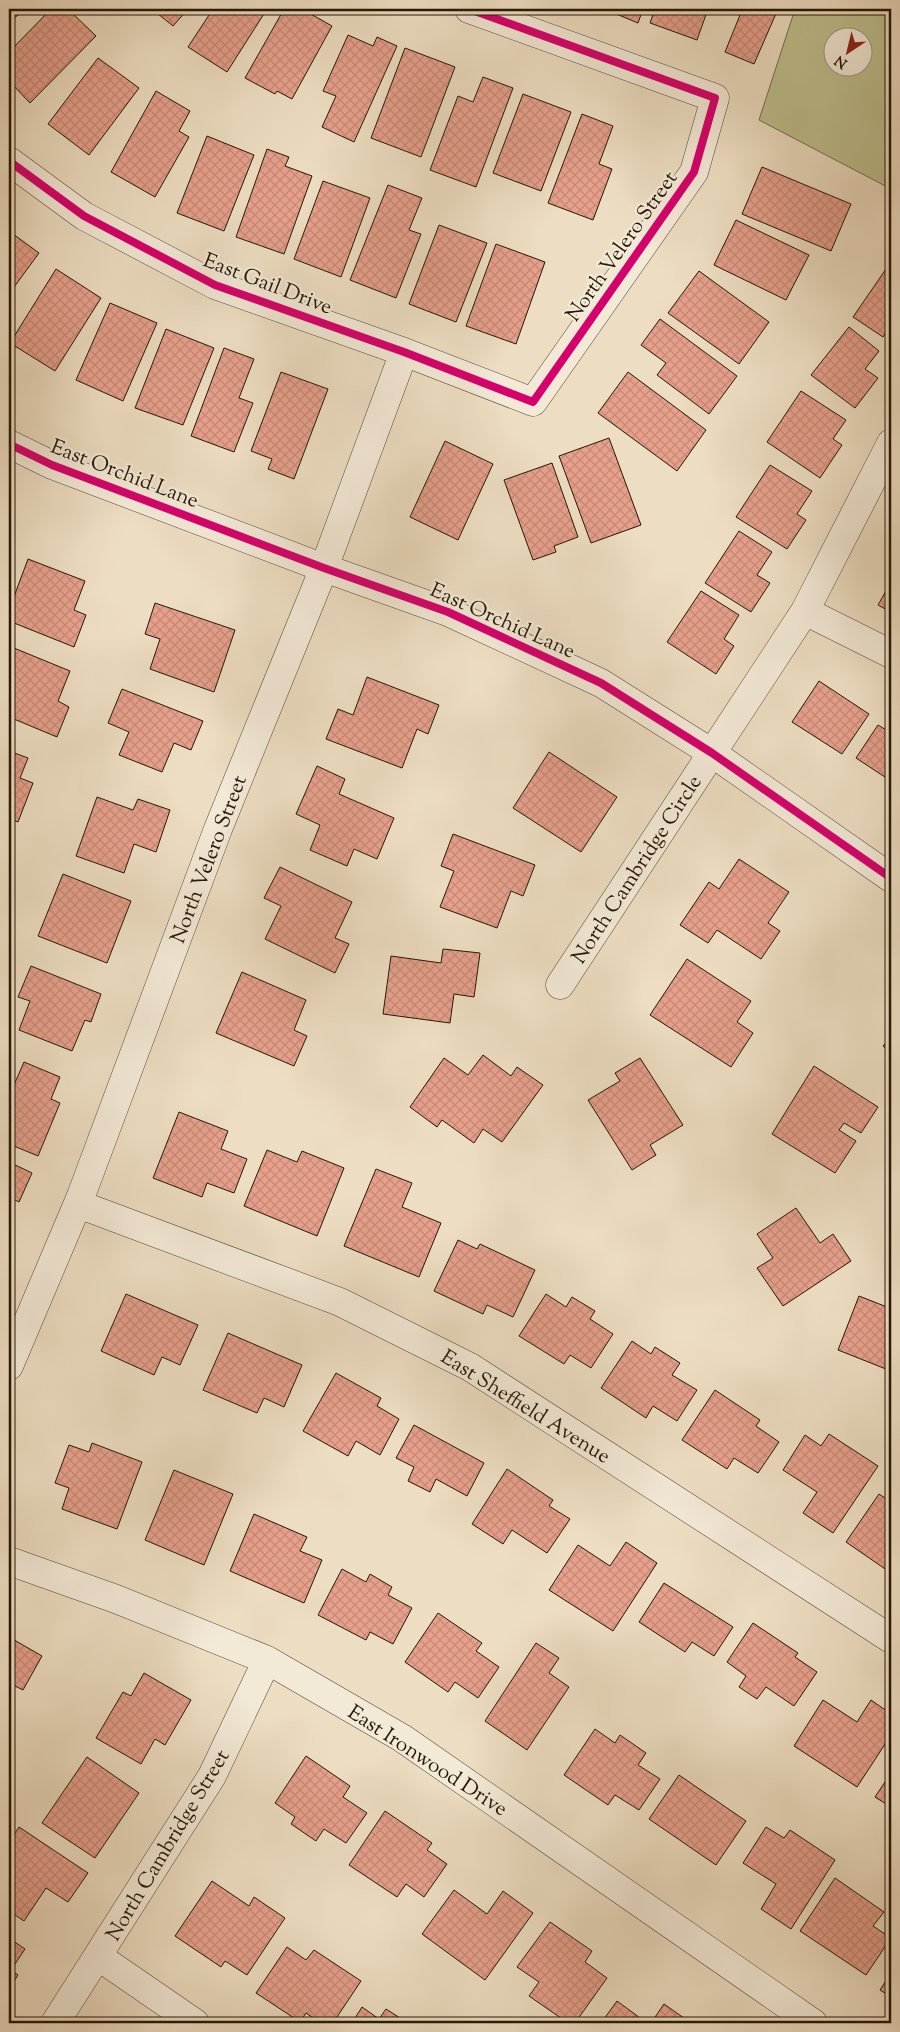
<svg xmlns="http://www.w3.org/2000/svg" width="900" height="2032" font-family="'Sorts Mill Goudy',serif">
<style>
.park{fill:#bebf8f;stroke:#716b4a;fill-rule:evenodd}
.building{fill:url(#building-cross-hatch);stroke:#241706}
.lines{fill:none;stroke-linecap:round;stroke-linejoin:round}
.minor-casing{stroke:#564835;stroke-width:29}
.tertiary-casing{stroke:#564835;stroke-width:29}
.minor{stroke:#f3e9d7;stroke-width:28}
.tertiary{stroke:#f3e9d7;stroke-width:28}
.cycleway-casing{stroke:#f3e9d7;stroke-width:11}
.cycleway{stroke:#d6006c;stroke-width:8}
.labels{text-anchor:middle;stroke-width:4.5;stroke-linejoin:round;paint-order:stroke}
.street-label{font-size:21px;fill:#241706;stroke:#f3e9d7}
</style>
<defs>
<pattern id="building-cross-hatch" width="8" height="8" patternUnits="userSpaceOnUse" patternTransform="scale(1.25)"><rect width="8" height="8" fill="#e7a08c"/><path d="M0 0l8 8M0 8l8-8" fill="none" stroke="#c68977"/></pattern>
</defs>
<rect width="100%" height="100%" fill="#edddc2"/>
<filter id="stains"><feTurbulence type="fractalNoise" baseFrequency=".004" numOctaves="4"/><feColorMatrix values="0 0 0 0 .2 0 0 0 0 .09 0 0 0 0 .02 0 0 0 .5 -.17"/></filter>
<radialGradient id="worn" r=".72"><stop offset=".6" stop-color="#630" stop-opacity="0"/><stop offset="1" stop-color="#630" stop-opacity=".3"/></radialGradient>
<path class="park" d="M795 9H891V189L759 120ZM832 38H862V68H832Z"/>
<path class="building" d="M9 9H26L9 22Z
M51 9H68L96 36 30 103 9 81V52Z
M152 9H188L173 26Z
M213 9H267L227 72 188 47Z
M284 9H302L332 26 292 99 277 91 275 94 245 78Z
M610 9H643L638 23 609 11Z
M655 9H708L697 40 650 23Z
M726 9H778L754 64 725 52 740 15Z
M348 35 373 46 377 37 397 46 354 142 322 127 336 96 323 91Z
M405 48 455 67 421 157 371 138Z
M98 58 139 88 89 155 48 124Z
M483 77 513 88 476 187 430 170 458 96 473 102Z
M156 91 190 111 179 131 189 137 155 197 111 172Z
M523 94 571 112 541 191 493 173Z
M582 114 613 126 599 164 612 169 593 220 548 203Z
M207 136 254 155 224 231 177 213Z
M267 149 289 157 285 166 312 176 284 254 236 237Z
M762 167 851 204 831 251 742 214Z
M323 181 370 198 341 277 294 259Z
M388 185 422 198 409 230 421 234 396 298 350 280Z
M736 220 809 255 786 300 714 265Z
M439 225 487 243 456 322 409 304Z
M9 231 39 253 9 294Z
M496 244 545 262 516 344 466 326Z
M888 266 891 269V325L883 337 853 317Z
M56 269 101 298 55 371 10 343Z
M699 271 769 322 739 364 668 313Z
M110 303 157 323 123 401 76 380Z
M660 319 737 376 709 414 657 375 666 363 641 345Z
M849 327 879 351 865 369 878 378 855 408 811 375Z
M166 329 214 348 183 425 135 408Z
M224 348 254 359 239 398 253 403 234 452 191 436Z
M281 372 328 389 294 479 268 469 272 459 251 451Z
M628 372 706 430 677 471 598 413Z
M801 391 846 420 833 439 842 445 820 478 767 442Z
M609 438 641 525 591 543 559 456Z
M445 441 493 464 458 540 410 517Z
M552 463 578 537 554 546 556 552 533 560 504 480Z
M770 465 812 491 797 514 806 520 787 549 736 517Z
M739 531 772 552 757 575 770 583 751 612 705 583Z
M28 559 85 581 74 610 86 615 74 647 9 621V610Z
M891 582V612L878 605Z
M701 591 739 615 724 639 734 646 716 674 667 642Z
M155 603 235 630 214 692 150 669 160 639 145 634Z
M9 646 70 671 58 701 69 707 57 737 9 717Z
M367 677 439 705 428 734 417 729 402 768 326 739 338 709 353 715Z
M819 681 869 714 842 754 792 722Z
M122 689 203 721 191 750 174 743 162 772 119 755 129 732 108 723Z
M878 725 891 733V781L856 758Z
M9 751 28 758 20 778 33 783 18 822 9 818Z
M549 752 617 797 581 852 513 808Z
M317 766 345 779 339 794 394 818 377 859 354 849 347 866 310 850 320 825 296 814Z
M97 797 133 810 138 799 170 810 156 852 134 844 124 873 76 856Z
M453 834 535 865 523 896 511 891 497 928 440 907 454 871 441 866Z
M739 859 789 892 768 923 780 931 761 959 717 930 708 943 680 925 709 882 719 889Z
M280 867 352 902 335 938 349 944 335 973 265 939 281 906 264 898Z
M63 874 131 901 107 963 38 936Z
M443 949 480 953 474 997 454 994 450 1023 383 1014 391 956 441 963Z
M687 959 751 1001 737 1022 753 1033 731 1067 650 1015Z
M31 966 101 994 91 1022 85 1020 72 1051 19 1030 30 1001 18 997Z
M242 972 306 1000 294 1030 307 1036 294 1066 216 1033Z
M891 1037V1053L883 1046Z
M483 1055 511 1076 517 1067 543 1085 502 1142 483 1129 474 1143 442 1120 437 1127 410 1107 444 1058 468 1075Z
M640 1058 683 1125 650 1145 656 1155 632 1170 588 1100 620 1081 615 1073Z
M24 1062 60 1077 51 1099 60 1103 38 1156 9 1144V1083L14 1085Z
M814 1066 878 1107 861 1133 844 1123 839 1130 856 1141 835 1173 772 1134Z
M179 1112 228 1131 221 1149 247 1159 234 1193 207 1183 202 1197 153 1178Z
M267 1150 297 1162 302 1151 344 1168 317 1236 244 1206Z
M9 1162 32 1173 19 1202 9 1197Z
M376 1169 412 1183 402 1207 441 1223 419 1277 344 1246Z
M796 1208 820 1243 833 1234 851 1261 783 1306 757 1268 773 1258 757 1234Z
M458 1240 477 1249 480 1244 535 1270 513 1317 487 1305 483 1314 434 1291Z
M126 1294 198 1325 180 1365 162 1357 154 1375 101 1351Z
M546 1294 566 1307 572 1297 595 1311 590 1319 613 1334 591 1368 570 1355 564 1364 519 1336Z
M859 1296 887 1307 891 1296V1371L838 1350Z
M228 1333 302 1365 284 1407 264 1398 257 1413 203 1390Z
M632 1341 651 1354 655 1347 680 1363 672 1375 697 1390 677 1421 653 1406 646 1418 601 1388Z
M336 1373 381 1398 377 1406 399 1419 380 1455 356 1441 348 1456 303 1431Z
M715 1390 760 1420 756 1426 779 1442 758 1473 734 1458 727 1469 682 1440Z
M414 1425 484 1463 467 1496 436 1479 430 1492 408 1481 414 1467 396 1458Z
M829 1434 878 1466 833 1533 803 1513 817 1492 783 1470 805 1435 821 1446Z
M92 1443 142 1462 117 1529 62 1509 69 1488 55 1483 69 1445 89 1452Z
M507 1469 553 1500 549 1506 570 1519 547 1553 512 1530 503 1544 472 1524Z
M174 1470 233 1494 204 1565 145 1540Z
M879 1494 891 1502V1573L846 1542Z
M254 1514 307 1537 300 1551 322 1560 304 1603 230 1571Z
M626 1542 657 1563 613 1631 549 1590 578 1545 610 1566Z
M342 1569 366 1582 370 1574 392 1587 388 1595 412 1608 393 1644 370 1632 366 1640 318 1615Z
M664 1583 733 1627 714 1656 692 1642 685 1652 639 1622Z
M438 1613 482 1643 476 1651 499 1667 478 1698 455 1682 448 1692 405 1662Z
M753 1623 798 1653 795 1657 817 1672 794 1706 766 1687 757 1699 739 1687 746 1676 727 1662Z
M9 1637 42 1656 23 1690 13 1685 9 1692Z
M536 1643 559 1658 549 1673 569 1687 527 1750 485 1721Z
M144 1673 191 1700 165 1745 155 1739 141 1764 96 1738 123 1692 131 1696Z
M823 1700 857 1722 871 1700 891 1714V1735L857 1787 794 1746Z
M595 1729 615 1743 620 1735 646 1753 638 1765 660 1779 639 1810 615 1795 608 1805 564 1775Z
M306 1756 350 1786 343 1797 367 1813 346 1843 324 1829 316 1841 291 1824 295 1817 275 1803Z
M87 1757 139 1793 95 1858 42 1823Z
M891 1773V1807L875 1797Z
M679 1775 746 1821 716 1865 649 1819Z
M385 1811 432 1843 427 1850 447 1864 424 1897 406 1884 397 1897 349 1865Z
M19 1827 88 1873 68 1902 46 1888 24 1921 9 1911V1842Z
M766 1827 784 1838 790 1830 835 1860 791 1929 761 1909 776 1884 743 1863Z
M835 1878 884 1912 873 1926 891 1938 866 1975 800 1931Z
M212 1881 249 1906 254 1897 285 1918 247 1975 225 1961 221 1967 175 1936Z
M454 1890 487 1914 503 1891 533 1913 485 1980 422 1934Z
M550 1922 592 1951 585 1962 607 1978 575 2023H568L529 1996 539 1982 517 1967Z
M9 1938 25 1949 11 1970 18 1975 9 1989Z
M287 1947 306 1960 314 1950 361 1981 333 2023H321L306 2013 300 2022 256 1993Z
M891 1973V1997L880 1990Z
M617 2001 647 2023H601Z
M664 2004 691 2023H651Z
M362 2007 379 2019 386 2009 408 2023H352Z"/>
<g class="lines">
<defs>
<path id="minor" d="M9 161 84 216 215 285 404 352 533 402 694 172 715 98 469 9
M805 611 891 654
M560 985 805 611 891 443
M78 1204 340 1302 470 1367 891 1639
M9 1366 81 1196 218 829 324 568 404 352
M9 1561 116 1599 267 1660 402 1738 813 2023
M99 1957 195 2023
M55 2023 212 1776 267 1660"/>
<path id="tertiary" d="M9 444 52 465 324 568 448 612 601 683 712 753 891 878"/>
</defs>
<use href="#minor" class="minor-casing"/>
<use href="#tertiary" class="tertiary-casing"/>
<use href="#minor" class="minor"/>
<use href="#tertiary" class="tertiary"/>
<defs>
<path id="cycleway" d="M9 161 84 216 215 285 404 352 533 402 694 172 715 98 469 9
M9 444 52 465 324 568 448 612 601 683 712 753 891 878"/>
</defs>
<use href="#cycleway" class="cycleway-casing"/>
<use href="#cycleway" class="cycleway"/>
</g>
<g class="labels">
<g class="street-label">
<text transform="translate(621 246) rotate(-55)" y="7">North Velero Street</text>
<text transform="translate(268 283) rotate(21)" y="7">East Gail Drive</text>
<text transform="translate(125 473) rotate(21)" y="7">East Orchid Lane</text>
<text transform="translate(503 620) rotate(24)" y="7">East Orchid Lane</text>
<text transform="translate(208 859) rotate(-69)" y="7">North Velero Street</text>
<text transform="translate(636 869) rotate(-57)" y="7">North Cambridge Circle</text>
<text transform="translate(526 1406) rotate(32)" y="7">East Sheffield Avenue</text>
<text transform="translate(428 1760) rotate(33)" y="7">East Ironwood Drive</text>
<text transform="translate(167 1845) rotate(-59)" y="7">North Cambridge Street</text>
</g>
</g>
<rect width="900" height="2032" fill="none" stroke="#edddc2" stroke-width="30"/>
<rect x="10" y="10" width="880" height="2012" fill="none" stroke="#241706" stroke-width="2.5"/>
<rect x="15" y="15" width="870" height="2002" fill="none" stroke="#241706"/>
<g transform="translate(848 52) rotate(215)"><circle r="24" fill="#f3e9d7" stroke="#a09583"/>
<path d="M0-4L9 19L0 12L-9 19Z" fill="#8f2418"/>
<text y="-8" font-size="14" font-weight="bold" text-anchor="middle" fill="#241706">N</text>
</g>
<rect width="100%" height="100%" filter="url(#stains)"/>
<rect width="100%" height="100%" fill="url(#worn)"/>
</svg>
